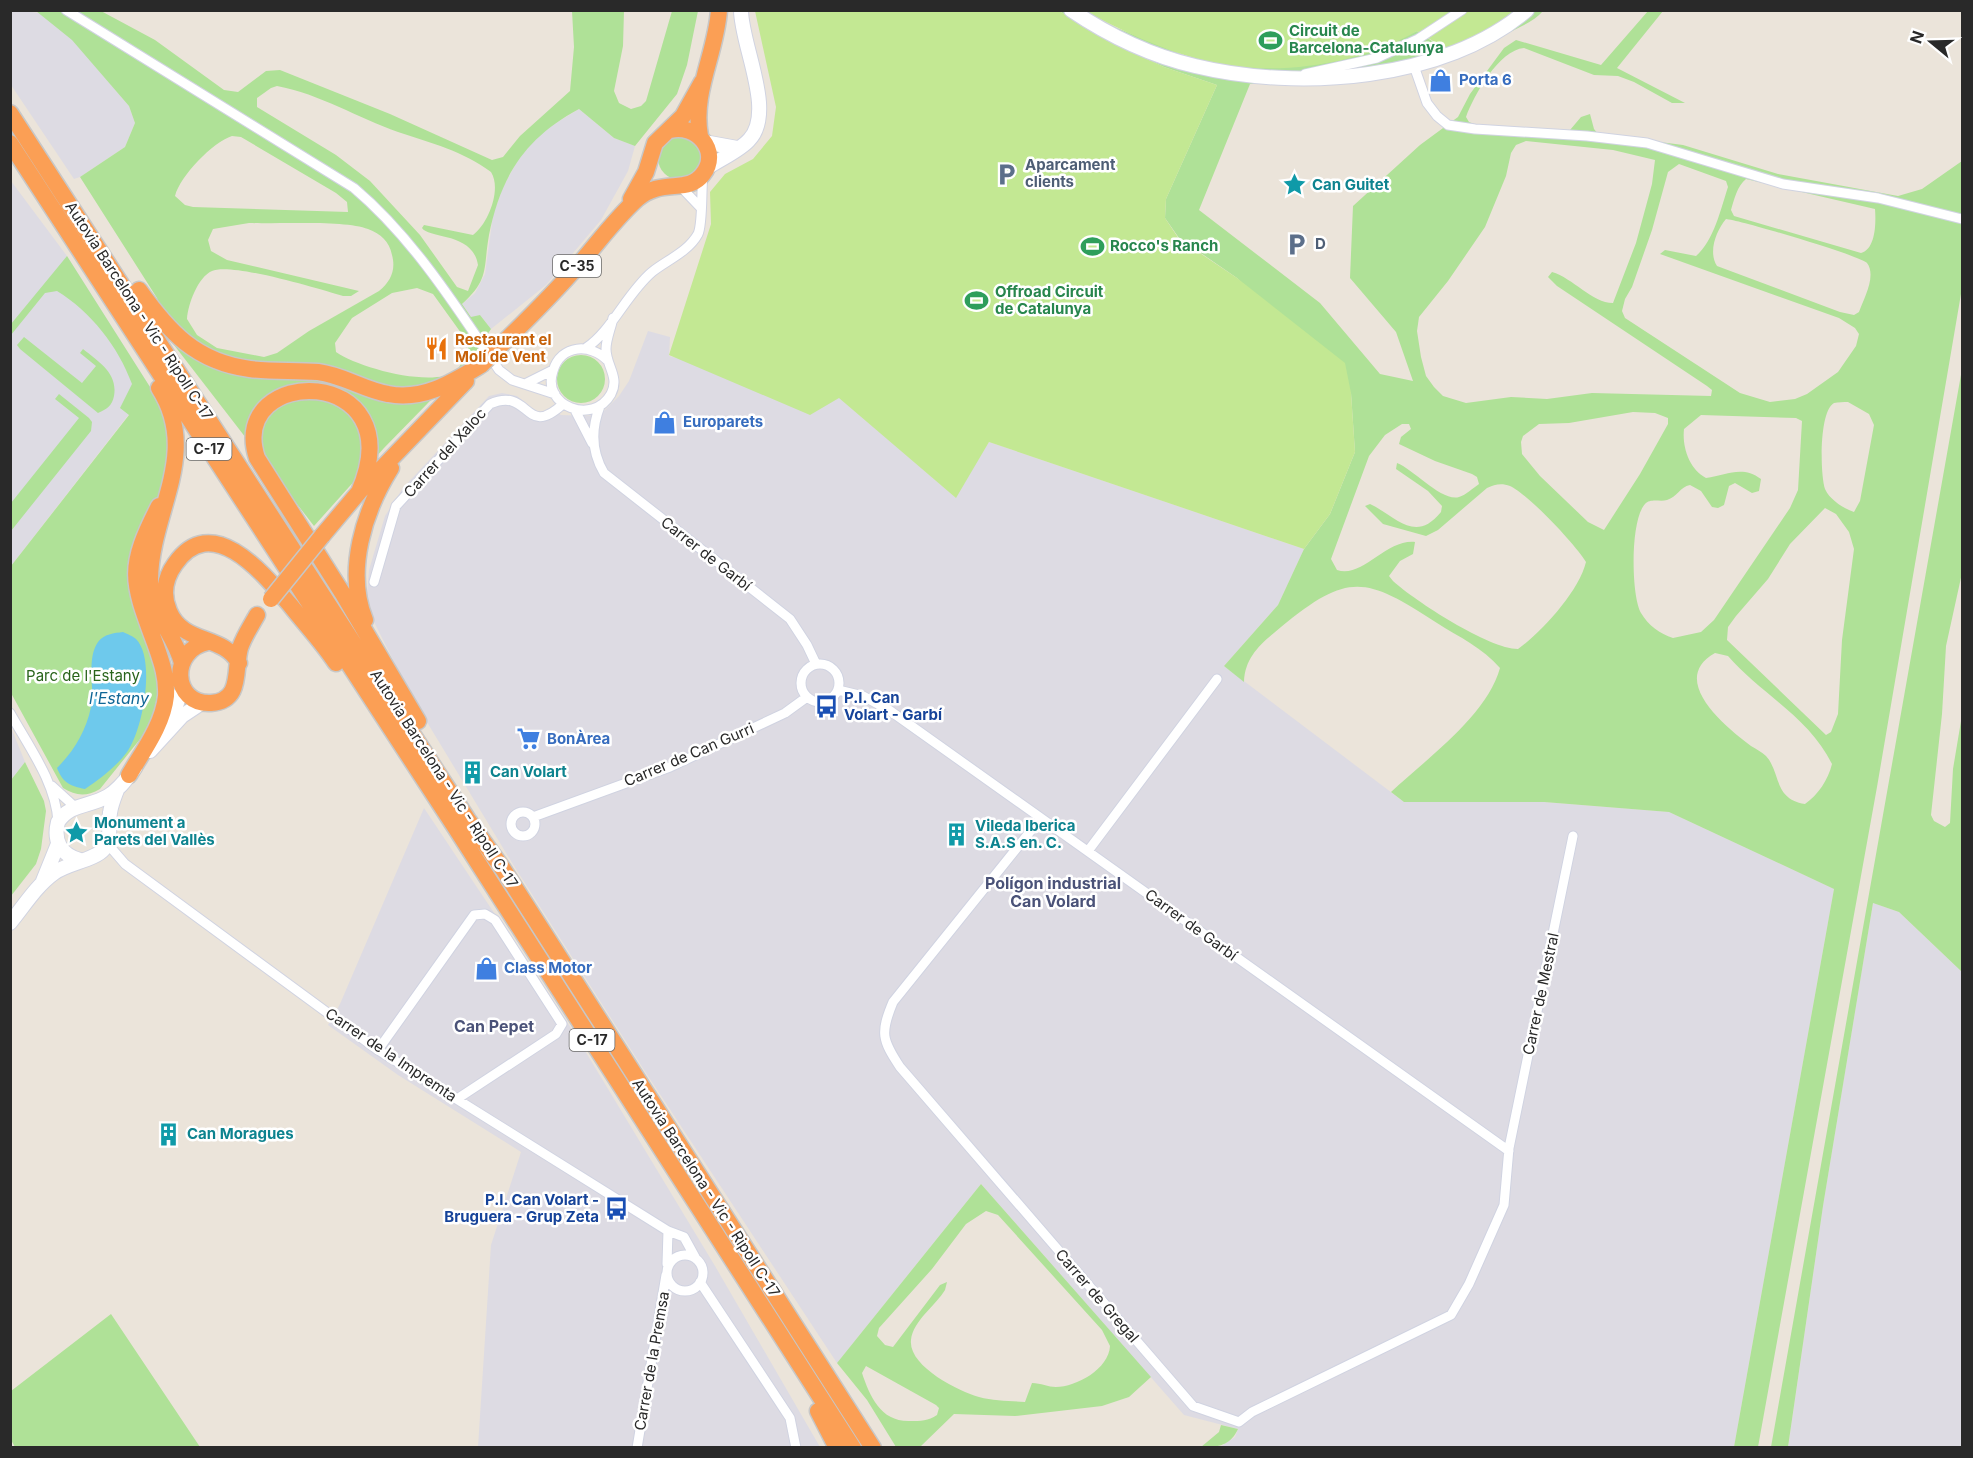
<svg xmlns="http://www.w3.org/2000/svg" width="1973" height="1458" font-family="Inter,sans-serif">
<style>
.industrial{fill:#dddbe3}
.green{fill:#afe197;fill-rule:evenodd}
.pitch{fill:#c3e893}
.water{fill:#6ec9ec}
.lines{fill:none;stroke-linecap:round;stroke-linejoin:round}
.street-casing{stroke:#d0d3e1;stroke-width:11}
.secondary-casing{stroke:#d0d3e1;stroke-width:16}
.highway-casing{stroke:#c7c7c7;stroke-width:19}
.street{stroke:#fff;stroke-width:9}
.secondary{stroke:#fff;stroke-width:14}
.highway{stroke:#fb9f55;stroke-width:16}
.highway-bridge-casing{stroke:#c7c7c7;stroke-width:19;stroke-linecap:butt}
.highway-bridge{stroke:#fb9f55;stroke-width:16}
.labels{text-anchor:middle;stroke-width:5;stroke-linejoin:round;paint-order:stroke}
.shield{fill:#fff;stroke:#696969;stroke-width:1.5}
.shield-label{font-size:14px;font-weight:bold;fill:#292929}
.leisure-label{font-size:15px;font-weight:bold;fill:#27864d;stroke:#fff;text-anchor:start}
.shop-label{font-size:15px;font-weight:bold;fill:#366cbe;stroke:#fff;text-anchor:start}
.service-label{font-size:15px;font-weight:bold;fill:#4e5e75;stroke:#fff;text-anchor:start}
.culture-label{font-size:15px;font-weight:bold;fill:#0d838f;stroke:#fff;text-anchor:start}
.street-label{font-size:15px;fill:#292929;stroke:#fff}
.food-label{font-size:15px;font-weight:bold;fill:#c56008;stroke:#fff;text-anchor:start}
.park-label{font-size:15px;fill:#29641b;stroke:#fff}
.transit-label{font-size:15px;font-weight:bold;fill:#164399;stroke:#fff;text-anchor:start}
.water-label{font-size:16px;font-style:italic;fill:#0f6696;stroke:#fff}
.neighbourhood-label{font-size:16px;font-weight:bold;fill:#4a5278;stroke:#fff}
</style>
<rect width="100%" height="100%" fill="#ebe4da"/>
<path class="industrial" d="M14 10 40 13 72 39 129 106 135 123 125 147 80 177 74 179 11 85 10 14Z
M579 109 614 138 635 146 628 171 601 220 546 285 491 329 480 315 472 318 462 304 475 293 485 274 493 215 503 187 519 158 541 132Z
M11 181 67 256 150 387 11 566Z
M648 331 670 337 669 356 839 397 955 497 989 442 1304 549 1278 605 1224 666 1404 802H1544L1669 812 1834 889 1734 1447H1220L1235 1437 1238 1429 1184 1415 981 1184 837 1363 646 1073 514 866 410 694 366 606 369 570 385 516 403 488 489 396 502 393 517 396 539 414 552 409 561 415 588 416 603 412 619 396 629 381Z
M10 725 25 762 11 780H10Z
M424 808 573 1031 715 1266 820 1447H478L491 1245 521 1152 398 1075 328 1025 340 1004Z
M1873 903 1899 912 1961 971 1962 1447 1788 1448 1823 1206Z"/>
<path class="green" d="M36 11H101L155 40 224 90 238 92 266 71 280 70 390 114 492 160 503 157 520 136 570 91 574 47 572 11H624L623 46 614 91 619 103 631 109 641 106 646 101 672 11H698L687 65 677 94 635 146 614 138 579 109C525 138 501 176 489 235 483 268 490 279 462 304L471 317 480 315 491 329 471 359 384 448 314 526 174 345 157 298 80 177 125 147 135 123 129 106 72 40ZM277 86C320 94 358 118 398 132 431 143 463 151 491 172 502 189 488 224 473 235L424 225 422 228C429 239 473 232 478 265L468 291 457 287 420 235 370 181 336 155 257 107V98L271 88ZM232 136 241 137 336 193 347 202 348 212 193 207 185 205 175 196C180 176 213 142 232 136ZM249 223C277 224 346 220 368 229 381 234 389 241 392 255 396 270 391 281 379 291L309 331 277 353 264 357 217 348 197 335 187 319C188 304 198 277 212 271 231 262 319 289 343 296H351L359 291 227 260 211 251 208 240 213 229ZM417 288 433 294 469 344 467 353 457 371C432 388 359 368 336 352L335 343 352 318 392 293Z
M1059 11H1084L1117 28 1186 56 1242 67 1307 65 1339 60 1369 52 1417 31 1444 49 1483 35 1513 11H1543C1534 22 1517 28 1505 35 1423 83 1342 85 1250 84L1199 210 1320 303 1380 374 1413 381 1396 332 1350 278 1353 206 1420 145 1458 117 1470 94 1504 48 1516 40 1601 65 1648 11H1663L1617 68 1685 103H1672L1634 82 1618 76 1594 75 1524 48C1499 50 1474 95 1466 117L1469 122 1482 127 1570 130 1581 117 1590 114 1594 129 1598 134 1683 145 1778 174 1898 196 1922 189 1962 161V288L1877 787 1758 1447H1734L1834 889 1669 812 1544 802H1404L1391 792C1425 760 1487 716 1500 668 1483 648 1459 637 1437 623 1366 577 1349 571 1281 627 1262 643 1245 656 1244 682L1224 666 1278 605 1304 549 1330 514 1355 452 1351 393 1237 278 1179 238 1165 218 1166 199 1217 85 1164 67 1115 44ZM1526 141 1613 150 1655 160 1652 184 1636 243 1613 303C1592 303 1573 278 1552 272L1548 277 1557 286 1707 386 1712 390 1711 396 1592 393 1547 399 1511 397 1466 403 1443 396 1434 387 1426 376 1421 357 1417 331 1419 317 1448 281 1485 227 1506 176 1511 153 1516 145ZM1679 164 1726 181 1728 187C1721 208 1714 241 1696 256L1665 250 1660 254 1839 318 1855 328 1859 334 1856 346 1838 372 1807 394 1795 399 1770 402 1740 393 1625 318 1622 311 1625 299 1632 287 1652 230 1668 172ZM1746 179 1875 209C1876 222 1876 249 1861 253L1734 216 1731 210C1734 200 1737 186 1746 179ZM1726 219C1740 220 1861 256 1867 263 1877 276 1863 300 1859 312L1854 315 1840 312 1717 266C1708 252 1716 231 1726 219ZM1848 402 1869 414 1874 425 1860 501 1854 512C1843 508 1830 500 1825 489 1820 474 1819 411 1834 403 1838 402 1844 402 1848 402ZM1633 412 1655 413 1668 418V424L1640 474 1604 530 1588 522 1540 476 1522 454 1521 442 1523 436 1539 424 1569 423ZM1701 415 1796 418 1802 421 1798 490 1790 508 1714 620 1701 632 1673 638C1660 634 1648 625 1641 613 1631 595 1630 520 1645 504 1650 498 1660 502 1667 500 1677 497 1680 487 1690 485L1701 491 1712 507 1718 508 1724 505 1729 486 1735 483 1752 493 1759 491 1761 479C1742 465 1727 475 1706 478 1689 469 1682 447 1684 429ZM1402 424H1409L1411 429 1401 437 1399 444 1435 461 1472 474 1477 477 1479 484C1473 488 1466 495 1459 497 1442 502 1413 469 1397 463L1396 469 1428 491 1442 506 1441 512C1415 544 1397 517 1370 504L1365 506 1383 524 1426 536 1438 530 1487 488C1495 484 1502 483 1510 486 1528 494 1576 545 1586 562 1579 591 1542 632 1518 649 1489 649 1415 601 1393 581L1389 576 1400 561 1413 554 1415 542C1386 539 1362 579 1337 570L1331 559 1369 456 1385 435ZM1825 508 1836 514 1849 532 1854 549 1842 640 1838 714 1831 732 1826 735 1727 640 1728 627 1736 616 1768 579 1790 544ZM1715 653 1728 656C1761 694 1809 717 1832 764 1828 780 1818 795 1805 804 1773 799 1781 772 1766 756 1762 752 1756 749 1751 746 1727 728 1667 680 1715 653Z
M658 158a22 22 0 1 1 44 0a22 22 0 1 1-44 0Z
M67 256 150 387 165 418 171 448 159 498 154 662 158 689 154 713 145 733 100 789C86 797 76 796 63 788L11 693V566L129 415 120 408 132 384C118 346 91 312 57 291L45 293 11 335V324Z
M24 337 82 383 96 366 80 353 83 349C99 362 118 373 114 396 112 406 107 409 98 413L20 349 17 345Z
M557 379a24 24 0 1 1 48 0a24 24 0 1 1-48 0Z
M1962 369V573L1946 646 1942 714 1931 815 1934 821 1945 827 1950 823 1953 769 1962 715V980L1961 971 1899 912 1873 903 1823 1206 1788 1447H1771Z
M59 394 89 418 92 422 91 431 11 531V503L79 418 55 399Z
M25 762 44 801 46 811 41 849 36 864 11 896V780Z
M981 1184 1151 1377 1129 1397 1102 1406 1015 1416 954 1414 920 1447H896L867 1400 837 1363ZM986 1211 998 1215 1102 1330 1110 1346C1109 1369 1076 1387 1056 1387 1048 1387 1041 1383 1032 1383L1025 1402C1010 1401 994 1401 979 1397 958 1391 908 1366 911 1340 913 1321 936 1305 945 1290L947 1282 940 1285 893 1347 885 1345 877 1336 879 1328 932 1269 966 1224ZM866 1366 936 1405 939 1408 937 1415C928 1421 921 1421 910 1421 881 1422 870 1397 862 1373Z
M111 1314 200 1447H15L11 1440V1391Z
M1221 1425 1238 1429C1231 1445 1218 1448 1201 1447L1219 1432Z"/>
<path class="pitch" d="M755 11H1059L1115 44 1164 67 1217 85 1166 199 1165 218 1179 239 1237 278 1345 363 1351 393 1355 452 1330 514 1304 549 989 442 956 498 839 398 810 415 669 355 711 224 710 192 725 174 753 159 772 136 776 107Z
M1084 11H1513L1483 35 1449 51 1417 31C1356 66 1271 78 1202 60 1161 50 1122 30 1084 11Z"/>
<path class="water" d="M123 632C127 634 133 636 136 639 156 659 143 730 127 752 116 767 101 778 85 789 70 786 63 783 57 768 74 751 86 731 91 707 95 688 86 659 98 642 104 634 114 633 123 632Z"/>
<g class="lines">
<defs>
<path id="street" d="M66 10 354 188C413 238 456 306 499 370L512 380 555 394
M1414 66 1427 103 1437 116 1448 125 1475 129 1587 136 1647 143 1783 184 1878 198 1962 219
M1305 74 1377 58 1418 39 1462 10
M680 186 700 207
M586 348C611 332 627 293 652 272 667 260 688 252 698 234 703 223 701 191 703 175
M608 361C591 343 561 344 553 371 541 406 593 426 611 394 620 377 606 366 606 349 606 339 611 328 613 318
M527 383 553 370
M600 406C591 429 591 451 604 473L790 619 807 645 816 664
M575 410 592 443
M374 582 396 506 490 404C531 386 524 440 563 404
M801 683a19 19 0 1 1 38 0a19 19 0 1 1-38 0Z
M838 690 863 696 889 710 1509 1151
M10 713C29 747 56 783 58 822
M52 786 75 807
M511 824a12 12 0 1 1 24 0a12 12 0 1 1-24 0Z
M533 817 670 767 785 713 807 697
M1041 818 893 1002C880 1033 882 1040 900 1067L1193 1406 1239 1422 1252 1412 1451 1315 1469 1284 1504 1205 1509 1148 1573 836
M109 837 112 849 125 864 378 1050 668 1231 684 1237 695 1257
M1088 851 1217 679
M378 1050 474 915 485 914 495 920 562 1024 556 1034 457 1099
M667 1273a18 18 0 1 1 36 0a18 18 0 1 1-36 0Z
M667 1264 668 1231
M700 1282 790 1418 796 1448
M637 1448 666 1275"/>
<path id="secondary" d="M1071 10C1108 35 1152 56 1195 66 1298 91 1445 81 1527 10
M704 142 737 148
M707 168C720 159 739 151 749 140 776 112 741 45 741 10
M169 724 183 687
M150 751 182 716 203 702
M80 860C61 855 53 841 58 822 70 803 90 807 108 796 120 789 127 778 135 768
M43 881 58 844
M10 923C24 906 36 886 54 873 68 863 95 860 104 849 112 838 108 825 110 813 111 805 114 798 117 790"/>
<path id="highway" d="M10 113 468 820 503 869 873 1448
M700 136C692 92 716 54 719 10
M10 143 455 827 853 1448
M631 199 646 172 655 143 683 116 702 82
M139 290C169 332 196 362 250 369 273 372 296 370 318 372 343 375 364 390 388 394 423 401 453 382 481 365
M499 347C528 319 556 291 582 261 600 240 617 217 637 199 662 177 688 195 703 174 721 151 696 123 670 130
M159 388C201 454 151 511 150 579 149 612 174 632 182 663
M359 492C415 363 226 364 257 458L343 594 418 721
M322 536 359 492 466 381
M365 620C345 571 364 511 391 468
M208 642C169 650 172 705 211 703 243 701 234 669 240 648 244 636 251 626 257 615
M239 663C223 634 183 645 169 611 162 595 165 578 175 564 213 509 266 577 291 606 306 625 323 643 336 663
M129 775C143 751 163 725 166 696 167 678 162 663 156 646 132 581 126 570 159 506
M818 1411 837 1448"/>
</defs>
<use href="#street" class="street-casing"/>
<use href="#secondary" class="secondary-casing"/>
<use href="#highway" class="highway-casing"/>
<use href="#street" class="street"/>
<use href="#secondary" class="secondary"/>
<use href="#highway" class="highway"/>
<defs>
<path id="highway-bridge" d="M481 365 499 347
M271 599 322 536"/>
</defs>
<use href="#highway-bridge" class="highway-bridge-casing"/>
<use href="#highway-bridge" class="highway-bridge"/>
</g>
<defs>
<symbol id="stadium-bare" viewBox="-9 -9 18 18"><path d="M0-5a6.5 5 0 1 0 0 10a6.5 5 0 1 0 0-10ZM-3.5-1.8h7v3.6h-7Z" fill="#2e9e5b" stroke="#fff" stroke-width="2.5" paint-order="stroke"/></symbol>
<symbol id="shop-bare" viewBox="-9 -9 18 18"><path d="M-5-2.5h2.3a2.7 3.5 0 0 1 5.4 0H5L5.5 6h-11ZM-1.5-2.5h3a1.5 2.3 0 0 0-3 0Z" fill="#3f7fe0" stroke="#fff" stroke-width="2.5" paint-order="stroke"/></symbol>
<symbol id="parking-bare" viewBox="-9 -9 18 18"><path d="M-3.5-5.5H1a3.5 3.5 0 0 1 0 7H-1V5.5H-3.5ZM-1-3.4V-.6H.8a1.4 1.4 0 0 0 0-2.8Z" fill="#5c6f8a" stroke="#fff" stroke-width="2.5" paint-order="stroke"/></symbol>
<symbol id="sight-bare" viewBox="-9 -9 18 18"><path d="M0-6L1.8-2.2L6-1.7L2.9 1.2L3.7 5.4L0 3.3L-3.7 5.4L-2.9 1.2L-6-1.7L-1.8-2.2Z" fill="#0f9aa8" stroke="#fff" stroke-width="2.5" paint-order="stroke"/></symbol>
<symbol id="restaurant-bare" viewBox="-9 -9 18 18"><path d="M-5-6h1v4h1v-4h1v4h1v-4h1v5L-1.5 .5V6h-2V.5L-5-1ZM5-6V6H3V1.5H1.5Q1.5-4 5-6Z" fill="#e8710a" stroke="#fff" stroke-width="2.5" paint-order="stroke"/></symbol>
<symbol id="bus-bare" viewBox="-9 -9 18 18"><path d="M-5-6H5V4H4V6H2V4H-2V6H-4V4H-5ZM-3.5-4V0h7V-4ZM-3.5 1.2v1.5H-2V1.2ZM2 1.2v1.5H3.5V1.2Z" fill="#1a4fb4" stroke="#fff" stroke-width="2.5" paint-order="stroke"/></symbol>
<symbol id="supermarket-bare" viewBox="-9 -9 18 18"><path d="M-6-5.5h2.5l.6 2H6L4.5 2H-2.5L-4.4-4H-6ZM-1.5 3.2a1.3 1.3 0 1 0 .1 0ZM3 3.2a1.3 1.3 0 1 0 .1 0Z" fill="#3f7fe0" stroke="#fff" stroke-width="2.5" paint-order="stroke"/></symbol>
<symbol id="building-bare" viewBox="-9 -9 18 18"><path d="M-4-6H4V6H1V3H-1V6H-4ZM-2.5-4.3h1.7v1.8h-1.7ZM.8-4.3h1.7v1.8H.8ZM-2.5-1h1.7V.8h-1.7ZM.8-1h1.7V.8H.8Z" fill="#0f9aa8" stroke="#fff" stroke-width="2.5" paint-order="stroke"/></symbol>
</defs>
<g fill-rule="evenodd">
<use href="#stadium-bare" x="1254" y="24" width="33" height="33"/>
<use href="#shop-bare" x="1424" y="64" width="33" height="33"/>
<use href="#parking-bare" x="990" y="158" width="33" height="33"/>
<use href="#sight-bare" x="1278" y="168" width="33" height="33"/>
<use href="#parking-bare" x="1280" y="228" width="33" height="33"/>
<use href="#stadium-bare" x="1076" y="230" width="33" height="33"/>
<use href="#stadium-bare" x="960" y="284" width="33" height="33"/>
<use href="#restaurant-bare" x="420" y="332" width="33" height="33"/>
<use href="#shop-bare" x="648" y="406" width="33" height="33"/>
<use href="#bus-bare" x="810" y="690" width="33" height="33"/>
<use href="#supermarket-bare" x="512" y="722" width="33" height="33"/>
<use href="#building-bare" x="456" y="756" width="33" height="33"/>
<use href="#sight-bare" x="60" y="816" width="33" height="33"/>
<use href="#building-bare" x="940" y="818" width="33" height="33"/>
<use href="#shop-bare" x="470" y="952" width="33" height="33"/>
<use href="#building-bare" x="152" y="1118" width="33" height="33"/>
<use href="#bus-bare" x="600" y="1192" width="33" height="33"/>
</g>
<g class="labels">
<g class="shield">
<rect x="553" y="255" width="48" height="22" rx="4.5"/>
<rect x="186.5" y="438" width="45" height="22" rx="4.5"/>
<rect x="569.5" y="1029" width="45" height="22" rx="4.5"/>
</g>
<g class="shield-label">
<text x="577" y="271">C-35</text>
<text x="209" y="454">C-17</text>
<text x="592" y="1045">C-17</text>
</g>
<g class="leisure-label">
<text x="1289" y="36">Circuit de<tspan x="1289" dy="17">Barcelona-Catalunya</tspan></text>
<text x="1110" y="251">Rocco's Ranch</text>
<text x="995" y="297">Offroad Circuit<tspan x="995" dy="17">de Catalunya</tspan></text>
</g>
<g class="shop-label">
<text x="1459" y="85">Porta 6</text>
<text x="683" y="427">Europarets</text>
<text x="547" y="744">BonÀrea</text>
<text x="504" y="973">Class Motor</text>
</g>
<g class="service-label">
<text x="1025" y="170">Aparcament<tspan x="1025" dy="17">clients</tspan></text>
<text x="1315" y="249">D</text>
</g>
<g class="culture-label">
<text x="1312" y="190">Can Guitet</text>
<text x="490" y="777">Can Volart</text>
<text x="94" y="828">Monument a<tspan x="94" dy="17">Parets del Vallès</tspan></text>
<text x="975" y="831">Vileda Iberica<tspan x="975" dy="17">S.A.S en. C.</tspan></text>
<text x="187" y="1139">Can Moragues</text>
</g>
<g class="street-label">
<text transform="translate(139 311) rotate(57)" y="5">Autovia Barcelona - Vic - Ripoll C-17</text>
<text transform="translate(445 453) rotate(-48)" y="5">Carrer del Xaloc</text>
<text transform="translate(706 554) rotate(38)" y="5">Carrer de Garbí</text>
<text transform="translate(689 755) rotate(-23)" y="5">Carrer de Can Gurri</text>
<text transform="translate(444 779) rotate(57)" y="5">Autovia Barcelona - Vic - Ripoll C-17</text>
<text transform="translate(1191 925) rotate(36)" y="5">Carrer de Garbí</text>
<text transform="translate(1541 994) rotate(-78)" y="5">Carrer de Mestral</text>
<text transform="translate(391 1055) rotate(34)" y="5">Carrer de la Impremta</text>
<text transform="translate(706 1188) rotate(57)" y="5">Autovia Barcelona - Vic - Ripoll C-17</text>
<text transform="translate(1097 1296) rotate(49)" y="5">Carrer de Gregal</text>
<text transform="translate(652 1361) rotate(-80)" y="5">Carrer de la Premsa</text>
</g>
<g class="food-label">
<text x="455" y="345">Restaurant el<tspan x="455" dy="17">Molí de Vent</tspan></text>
</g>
<g class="park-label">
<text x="83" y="681">Parc de l'Estany</text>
</g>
<g class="transit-label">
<text x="844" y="703">P.I. Can<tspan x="844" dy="17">Volart - Garbí</tspan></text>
<text x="599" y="1205" text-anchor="end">P.I. Can Volart -<tspan x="599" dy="17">Bruguera - Grup Zeta</tspan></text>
</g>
<g class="water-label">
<text x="119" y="704">l'Estany</text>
</g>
<g class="neighbourhood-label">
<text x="1053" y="889">Polígon industrial<tspan x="1053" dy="18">Can Volard</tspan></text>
<text x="494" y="1032">Can Pepet</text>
</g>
</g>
<rect width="1973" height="1458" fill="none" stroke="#292929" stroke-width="24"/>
<g transform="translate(1931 42) rotate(289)" stroke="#ffffff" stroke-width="4.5" paint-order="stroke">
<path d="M0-4.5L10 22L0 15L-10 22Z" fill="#292929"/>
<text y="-9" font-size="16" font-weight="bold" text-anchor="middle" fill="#292929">N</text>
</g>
</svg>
